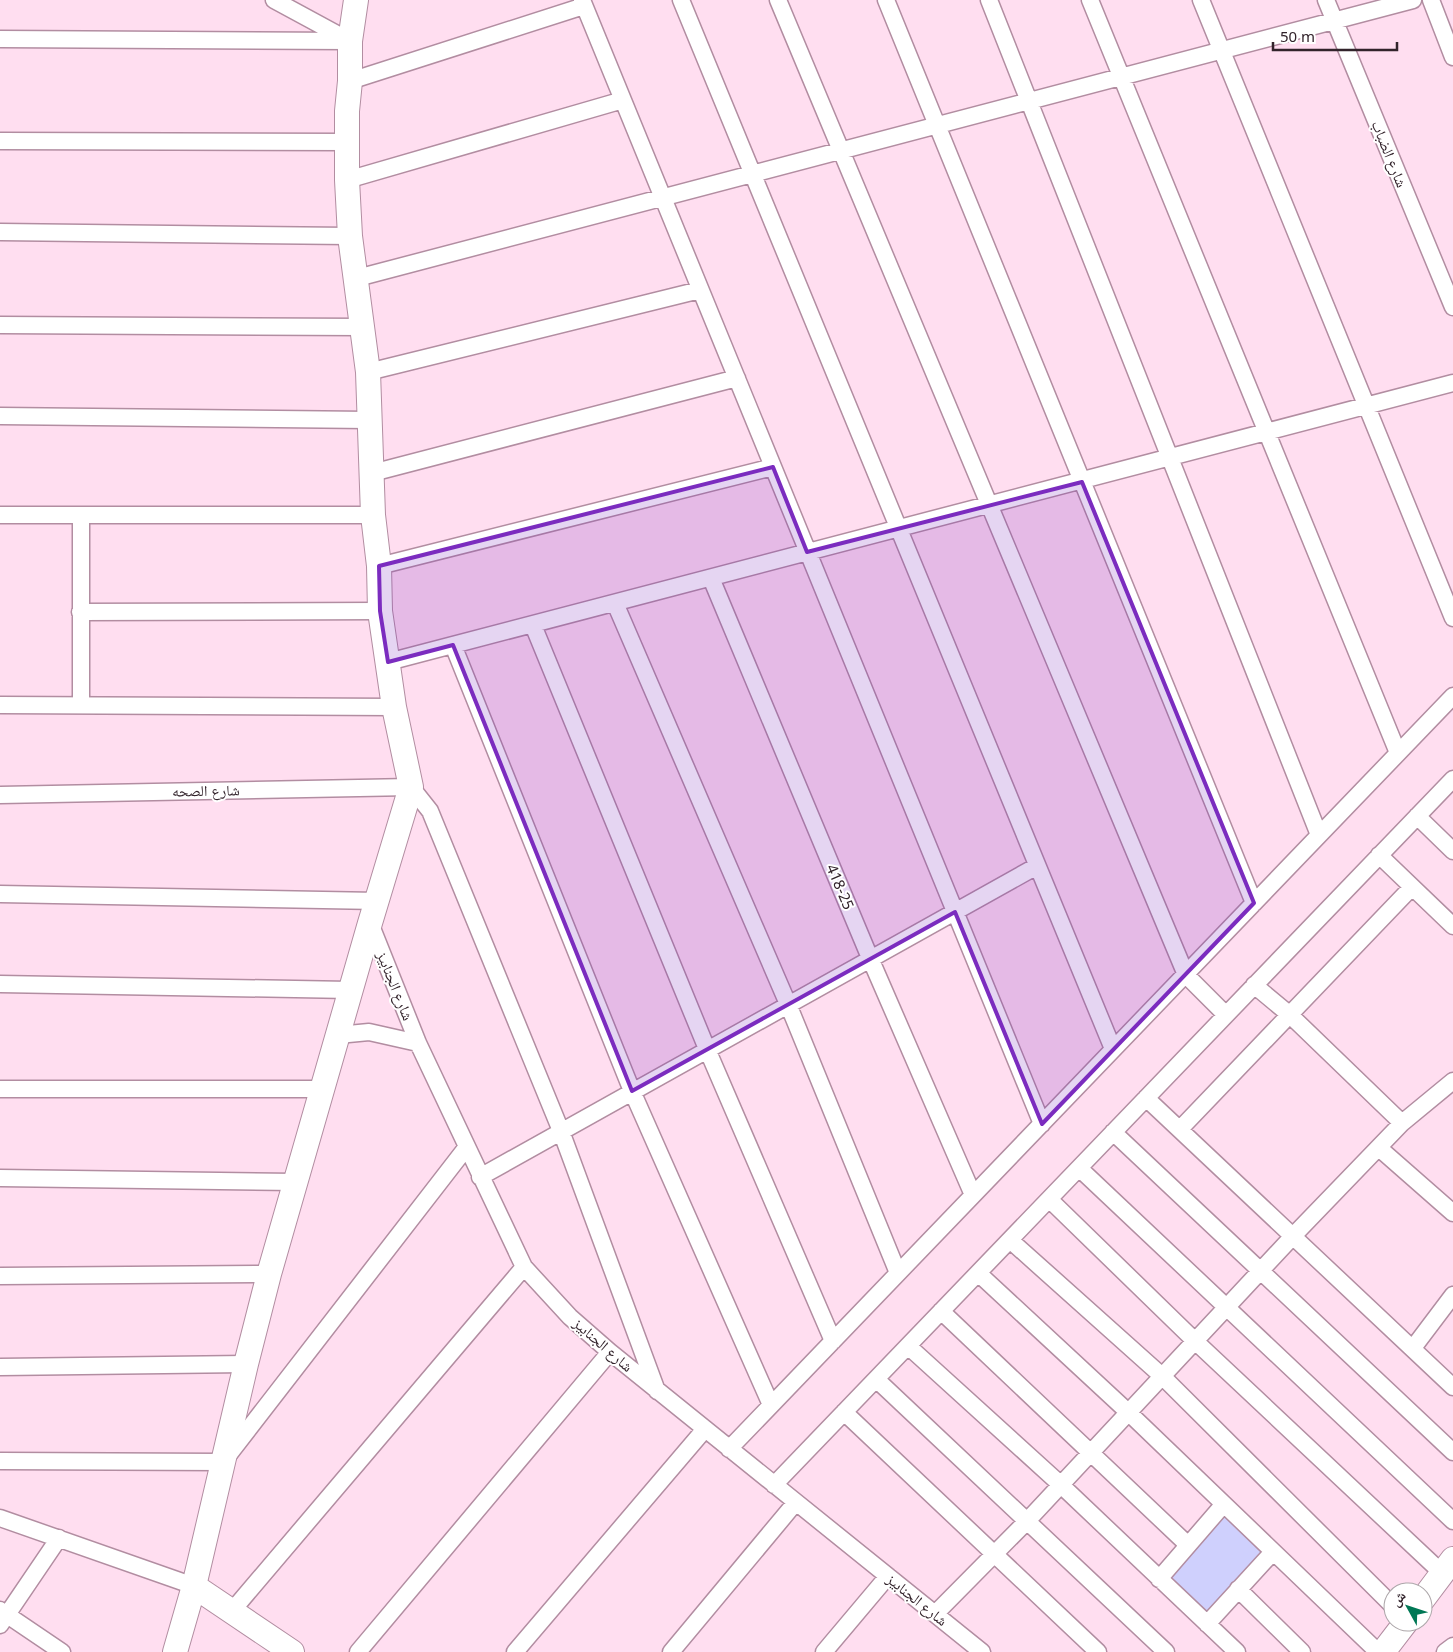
<svg xmlns="http://www.w3.org/2000/svg" width="1453" height="1652" font-family="'Noto Sans','Noto Naskh Arabic',sans-serif">
<style>
.green{fill:#cfd0fd}
.lines{fill:none;stroke-linecap:round;stroke-linejoin:round}
.street-casing{stroke:#b28da1;stroke-width:19}
.secondary-casing{stroke:#b28da1;stroke-width:26}
.street{stroke:#fff;stroke-width:16}
.secondary{stroke:#fff;stroke-width:24}
.marked{fill:#7b2cbf;fill-opacity:0.2;stroke:#7b2cbf;stroke-width:4;stroke-linejoin:round}
.labels{text-anchor:middle;stroke-width:4;stroke-linejoin:round;paint-order:stroke}
.street-label{font-size:15px;fill:#32232b;stroke:#fff}
</style>
<rect width="100%" height="100%" fill="#ffdef0"/>
<path class="green" d="M1224 1510 1268 1552 1206 1618 1164 1578Z"/>
<g class="lines">
<defs>
<path id="street" d="M274 0 348 40
M582 0 1042 1124
M681 0 1113 1049
M778 0 1186 975 1226 1015
M886 0 1254 903
M989 0 1319 835
M1090 0 1398 753
M1201 0 1453 618
M1326 0 1453 307
M1431 0 1453 57
M0 39 350 41
M350 81 584 6
M0 141 348 142
M347 180 623 100
M0 232 350 236
M357 278 1413 0
M0 325 363 327
M368 372 700 290
M0 416 369 420
M372 473 737 378
M0 515H373
M379 566 773 467
M711 578 870 958 973 1195
M615 603 788 1004 898 1273
M80 612 380 611
M533 625 707 1049 833 1341
M453 645 632 1091 771 1405
M388 662 1453 383
M0 705 394 707
M81 705V515
M0 795 411 787 430 811 561 1131 657 1391
M1417 816 1453 851
M1379 855 1453 926
M0 894 378 901
M370 923 418 1043 524 1267 570 1317 610 1352 982 1652
M0 984 350 990
M1254 985 1290 1015 1402 1123
M338 1035 369 1032 418 1043
M0 1089H323
M1146 1098 1453 1387
M1181 1128 1412 887
M1113 1132 1453 1452
M1379 1148 1453 1213
M1079 1168 1453 1521
M480 1177 1037 866
M0 1178 296 1182
M1049 1199 1195 1341 1442 1573
M1010 1240 1162 1376 1393 1606
M978 1273 1128 1412 1378 1652
M0 1276 269 1274
M941 1311 1188 1545
M908 1346 1060 1484 1237 1652
M1413 1348 1453 1295
M0 1367 246 1364
M876 1379 1166 1652
M844 1412 1098 1652
M729 1449 1453 696
M0 1461 223 1462 466 1148
M774 1485 1453 779
M0 1518 194 1586
M1159 1579 1223 1505
M1238 1589 1302 1652
M0 1610 62 1652
M232 1611 524 1267
M935 1614 1028 1520 1293 1236 1402 1123 1453 1081
M1207 1624 1272 1553
M0 1625 59 1538
M358 1652 610 1352
M515 1652 705 1429
M671 1652 796 1502
M824 1652 888 1576
M1445 1652 1453 1646"/>
<path id="secondary" d="M194 1586 292 1652
M1423 1599 1453 1559
M175 1652 194 1586 246 1364 269 1274 370 923 411 787 394 707 380 611 379 566 373 515 368 372 350 236 347 180V111L350 81V41L356 0
M1383 1652 1406 1622"/>
</defs>
<use href="#street" class="street-casing"/>
<use href="#secondary" class="secondary-casing"/>
<use href="#street" class="street"/>
<use href="#secondary" class="secondary"/>
</g>
<path class="marked" d="M773 467 807 552 1082 482 1254 903 1042 1124 955 912 632 1091 453 645 388 662 380 611 379 566Z"/>
<g class="labels">
<g class="street-label">
<text transform="translate(1389 154) rotate(68)" y="5">شارع الضباب</text>
<text transform="translate(206 791) rotate(-1)" y="5">شارع الصحه</text>
<text transform="translate(840 887) rotate(67)" y="5">418-25</text>
<text transform="translate(395 986) rotate(68)" y="5">شارع الجنابيز</text>
<text transform="translate(603 1345) rotate(41)" y="5">شارع الجنابيز</text>
<text transform="translate(917 1600) rotate(39)" y="5">شارع الجنابيز</text>
</g>
</g>
<g transform="translate(1408 1607) rotate(310)"><circle r="24" fill="#ffffff" stroke="#ada7aa"/>
<path d="M0-4L9 19L0 12L-9 19Z" fill="#007855"/>
<text y="-8" font-size="14" font-weight="bold" text-anchor="middle" fill="#32232b">ش</text>
</g>
<path d="M1273 42v8h124v-8" fill="none" stroke="#32232b" stroke-width="2.5"/>
<text x="1280" y="42" font-size="15" fill="#32232b" stroke="#ffffff" stroke-width="4" paint-order="stroke">50 m</text>
</svg>
